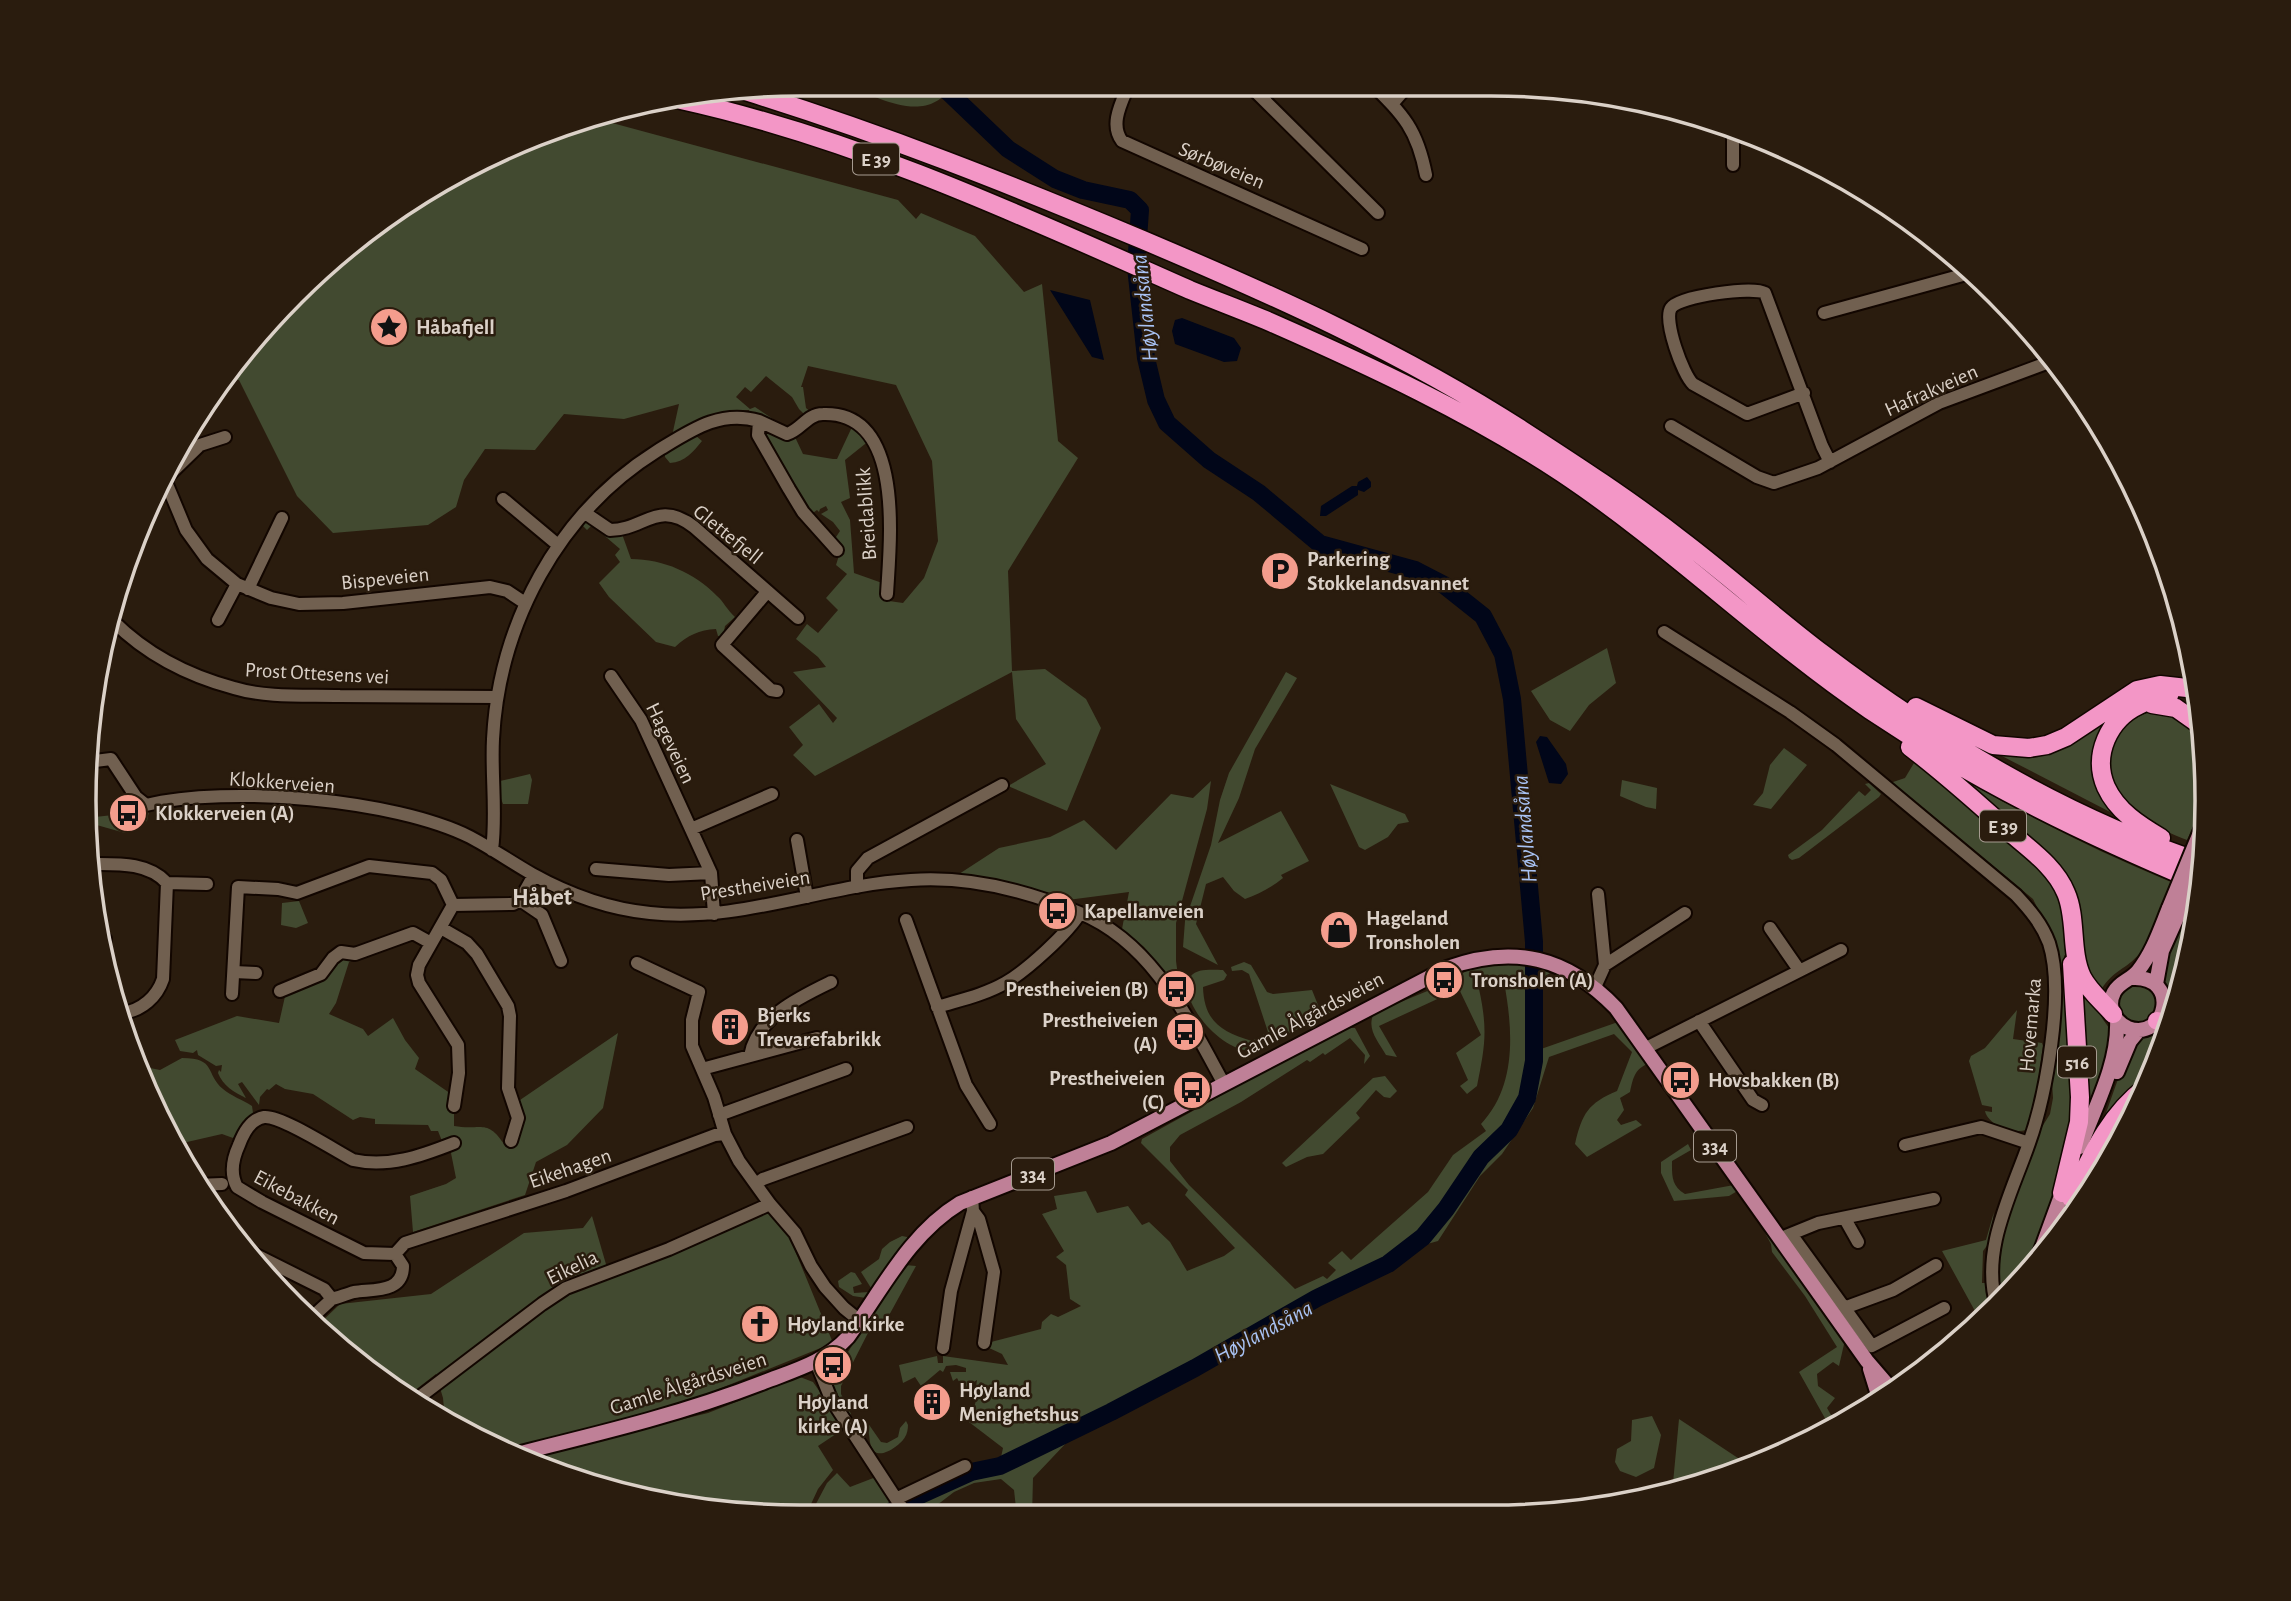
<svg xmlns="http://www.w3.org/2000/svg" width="2291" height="1601" font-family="'Alegreya Sans',sans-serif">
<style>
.green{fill:#424a30}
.water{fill:#010619}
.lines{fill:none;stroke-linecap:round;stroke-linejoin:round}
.river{stroke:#010619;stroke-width:18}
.minor-casing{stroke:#120600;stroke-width:16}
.major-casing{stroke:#120600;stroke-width:18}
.highway-casing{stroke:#120600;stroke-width:21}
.minor{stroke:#716050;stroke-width:12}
.major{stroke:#bf8097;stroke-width:14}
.highway{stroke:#f396c6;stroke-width:18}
.major-bridge-casing{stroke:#120600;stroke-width:18;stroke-linecap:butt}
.major-bridge{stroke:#bf8097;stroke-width:14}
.labels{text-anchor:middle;stroke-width:5;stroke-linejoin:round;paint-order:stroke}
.shield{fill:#2a1c0e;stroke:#a69b90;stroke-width:2}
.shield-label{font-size:19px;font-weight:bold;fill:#dbd1c8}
.street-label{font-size:21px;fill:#dbd1c8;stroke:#2a1c0e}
.poi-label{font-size:21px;font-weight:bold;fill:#dbd1c8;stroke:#2a1c0e;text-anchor:start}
.water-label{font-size:23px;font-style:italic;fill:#a8c2f3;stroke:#2a1c0e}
.quarter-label{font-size:24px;font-weight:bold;fill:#dbd1c8;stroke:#2a1c0e}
.rim{fill:none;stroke:#dbd1c8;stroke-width:3.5}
</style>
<rect width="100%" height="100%" fill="#2a1c0e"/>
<path class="green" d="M845 84H953C928 127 879 98 845 84Z
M590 117 898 200 916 219 921 213 975 236 1024 292 1042 284 1058 441 1078 458 1008 571 1012 671 1045 669 1086 699 1101 728 1067 811 1008 786 1046 764 1016 719 1012 672 815 776 793 755 803 745 789 727 819 704 833 723 837 718 793 672 826 667 818 657 796 639 807 624 818 633 838 610 826 598 847 574 836 565 841 549 834 540 840 531 833 522 821 514 828 510 826 506 820 509 819 512 817 510 810 515 764 438 767 432 771 431 795 437 803 454 833 459H837L852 427 870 440 845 460 850 498 841 502 850 520 854 573 885 584 882 600 903 603 924 578 938 541 932 461 896 385 808 366 801 387H803L806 408 812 413 805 415 799 409 792 397 766 376 751 392 745 387 736 397 750 409 755 407 773 419 772 423 749 412V410L724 412 672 436 679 404 624 419 564 414 535 450 485 449 464 480 456 507 428 525 333 533 297 496 239 380 226 378 262 328 403 205 526 139Z
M695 435 702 441C693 452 685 462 670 463L665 457V452Z
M590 522 622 534 631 559C663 559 695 573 717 596 724 602 727 610 735 617L725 626 723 636H718L716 629C699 630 688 635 675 647L656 642 609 597 599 583 620 562 615 555 620 549 592 525 587 530 582 525 583 523Z
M1607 648 1616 683 1589 705 1570 731 1550 720 1531 691Z
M1286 672 1297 678 1255 749 1239 798 1218 843 1281 811 1309 861 1281 875 1283 878C1271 888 1259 894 1245 899L1234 891 1223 877 1206 884 1196 924 1218 965 1183 947 1185 921 1211 845 1220 800 1229 773Z
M2149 712 2171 713 2193 726 2200 734 2206 790 2204 803 2187 840C2157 828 2113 809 2108 771 2107 762 2112 752 2114 744 2120 727 2133 718 2149 712Z
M2112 715 2102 728 2115 809 2112 813 2000 755 2003 751Z
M1784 748 1807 765 1771 809 1753 805 1763 793 1770 765Z
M1917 758 2049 875 2063 903 2067 952 2064 956 2070 1020 2073 1127 2055 1191 2027 1264 2014 1286 2013 1288 2009 1286 2000 1301 1996 1278 2002 1229 2037 1135 2050 1114 2053 1098 2051 1066 2060 1011 2038 909 2033 899 1922 807 1917 808 1890 786 1893 782 1905 778Z
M530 774 532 780 528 804H503L501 799 500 781Z
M1955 775C2025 815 2096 851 2171 882 2162 904 2155 934 2140 953 2126 970 2114 969 2101 990L2083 967 2077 910Z
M1622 780 1657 788 1656 809 1646 807 1620 796Z
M1211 781 1207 809 1176 923V961L1180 991 1167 978 1144 947 1122 929 1129 892 1060 901 959 874 999 848 1050 837 1084 820 1116 850 1171 794 1193 798Z
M1869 783 1881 794 1879 797 1799 858 1792 860 1789 858 1788 855 1822 830 1859 791 1865 796 1871 790 1865 784Z
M1330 784 1405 814 1409 822 1398 824 1388 837 1365 850 1359 847Z
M149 811 147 821 125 833 86 822V818Z
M2195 889 2198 890 2193 941 2170 1016 2168 1014 2163 980 2166 959Z
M299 901 308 923 296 928 281 925 282 903Z
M341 956 359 958 349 962 336 1003 329 1014 363 1029 368 1036 393 1018 405 1040 419 1058 415 1069 454 1096V1126C482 1131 487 1117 506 1147L520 1100 618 1033 603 1108 567 1145 536 1162 525 1195 413 1232 410 1196 446 1184 456 1178 450 1148 442 1141 438 1131H431L428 1125 375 1124V1119L360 1117 353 1120 313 1094 285 1089 276 1084 269 1090 267 1089 260 1097 259 1105 242 1082 238 1084 246 1098C234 1092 223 1086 218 1073L219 1070 221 1072 222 1065 216 1066 198 1055 197 1050 193 1053 180 1051 175 1040 237 1016 279 1023 286 992Z
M1244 962 1251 965 1267 992 1273 994 1312 990 1320 1010 1357 995V999L1258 1049C1227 1061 1173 997 1191 976 1197 968 1214 970 1223 970L1227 975 1224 980 1203 987C1204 1022 1222 1032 1252 1041L1268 1032 1249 974 1242 970 1232 971 1231 967Z
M1510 963 1542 967 1552 972 1540 979 1538 1045 1541 1049 1618 1022 1647 1064C1634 1070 1633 1079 1630 1092L1620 1098 1624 1110 1617 1120 1621 1125 1636 1120 1642 1125 1587 1157 1575 1144C1582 1114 1588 1103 1617 1091L1632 1052 1614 1034 1549 1057 1533 1108 1502 1154 1480 1176 1438 1241 1420 1246 1069 1440 1033 1478 1032 1517H1017L1014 1490 1001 1479 974 1483 954 1492 928 1512 911 1515 905 1505 963 1472 1000 1462 1003 1448 969 1422 979 1392 975 1394 977 1380 963 1389 957 1378 953 1381 950 1372H966V1368L956 1365 946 1366 943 1372 940 1370 921 1386 915 1377 903 1383 899 1365 937 1356 938 1363H943V1356L1008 1365 1002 1354 987 1347 991 1342 1041 1329 1042 1322 1051 1314 1058 1317 1081 1306 1070 1299 1066 1265 1056 1257 1064 1251 1042 1214 1057 1209 1054 1196 1086 1191 1097 1213 1128 1206 1142 1225 1149 1222 1170 1242 1187 1271 1224 1256 1235 1248 1185 1195 1188 1190 1141 1143 1142 1139 1343 1028H1355L1370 1056 1364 1064 1365 1055 1350 1038 1325 1055 1323 1053 1310 1062 1307 1060 1241 1102 1180 1135 1170 1147V1161L1189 1185 1295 1289 1323 1276 1327 1279 1336 1270 1328 1263 1342 1251 1351 1260 1428 1192 1453 1155 1486 1131 1481 1124C1517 1086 1513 1030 1504 982L1479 989C1488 1030 1485 1046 1477 1086L1467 1094 1460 1086 1468 1080 1456 1053 1481 1035 1459 989 1379 1026 1397 1057 1386 1055C1378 1041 1366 1029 1374 1013L1442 985 1443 988 1450 985 1448 981 1476 966Z
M2082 983C2096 999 2095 997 2101 1016 2103 1021 2108 1025 2110 1030 2117 1052 2093 1100 2086 1122Z
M2119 1004a19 19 0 1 1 38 0a19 19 0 1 1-38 0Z
M2017 1010 2013 1039 2042 1043 2043 1046 2035 1102 2026 1130C2012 1134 1988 1125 1985 1111L1992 1112V1107L1982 1105 1969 1061 1971 1056 1985 1048Z
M2155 1029H2166L2150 1079 2138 1087 2101 1127 2123 1065 2136 1040Z
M182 1058C217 1058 205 1074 223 1089 231 1096 243 1100 252 1106L253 1113 233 1138 222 1134 174 1145 158 1118 140 1066 160 1070Z
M1385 1076 1397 1091 1390 1098 1384 1097 1376 1090 1356 1113 1360 1118 1323 1154 1307 1157 1286 1167 1282 1163 1373 1078Z
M2138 1102 2117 1142 2108 1152 2086 1199 2073 1215 2102 1146Z
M1688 1144 1691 1150 1672 1161C1672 1175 1671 1186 1685 1194L1734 1185 1739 1190 1729 1196 1674 1201 1661 1173V1162Z
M1752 1209 1845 1340 1839 1366 1833 1362 1817 1374 1818 1386 1835 1398 1827 1408 1831 1415 1842 1419 1874 1399V1402L1831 1429 1799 1372 1837 1347 1805 1296 1772 1252 1771 1244Z
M769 1211 789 1236 833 1343 667 1410 503 1450 445 1419 443 1398 436 1374 405 1398 317 1326 340 1304 431 1294 524 1233 583 1228 592 1216 610 1278Z
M1994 1212 1989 1243 1983 1251 1982 1283H1986L1992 1312 1981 1322 1942 1251 1986 1240Z
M902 1236 907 1237 908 1242 866 1298 853 1296 839 1287 838 1281 851 1272 855 1273 862 1284 853 1287 854 1293 869 1292 871 1288 861 1272 879 1259 882 1249 890 1242Z
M905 1265 916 1266 887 1319 879 1321 878 1315H873L870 1329 841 1386V1394L851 1414 849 1416C840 1402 829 1391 834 1373L839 1375 845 1364 842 1361Z
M800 1377 813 1382 845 1428 818 1446 833 1470 818 1489 805 1517 660 1503 519 1459 708 1413Z
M1652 1416 1661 1435 1654 1468 1636 1477 1620 1471 1615 1462 1617 1449 1631 1441 1632 1420Z
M865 1419 881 1442 887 1443 898 1437 900 1428 906 1421 908 1425C908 1429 907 1434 905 1437 901 1445 878 1462 872 1448 867 1437 873 1435 862 1421Z
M1679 1419 1747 1464 1681 1486 1673 1483Z
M837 1473 850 1487 876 1477 900 1517H809L827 1483Z"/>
<path class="water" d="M1050 290 1090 300 1104 360 1092 357Z
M1182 318 1234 338 1241 348 1237 361 1224 362 1175 344 1172 331 1175 320Z
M1367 477 1371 482V487L1364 492 1358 490V495L1326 516H1320L1321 506 1352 486H1357L1358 482Z
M1540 736 1547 737 1566 764 1568 774 1561 784 1549 783 1536 742Z"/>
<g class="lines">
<path class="river" d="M883 1517 909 1500 971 1472 1000 1466 1111 1412 1195 1368 1317 1298 1388 1264 1423 1237 1446 1209 1481 1157 1509 1130 1527 1098 1534 1061V942L1512 699 1503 654 1483 616 1444 585 1415 570 1320 544 1259 493 1209 460 1167 423 1156 400 1146 358 1136 267 1140 210 1130 200 1083 190 1055 179 1008 149 940 84"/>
<defs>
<path id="minor" d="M1129 84C1122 102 1109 124 1122 141L1362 249
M1248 84 1378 213
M1372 84C1404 116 1417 129 1426 175
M1392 104 1404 90 1403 84
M1733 127V165
M1824 313 1970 273
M1804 393 1747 414 1693 384C1683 375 1663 320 1671 308 1679 296 1753 286 1765 293L1822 446 1830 462
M759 421 787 434C801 430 807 414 823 414 905 411 890 541 887 594
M1671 426 1757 477 1774 483 1818 468 1939 403 2052 361
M225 437 200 445 167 477 166 482 186 530 207 559 237 584 271 598 299 604 343 603 490 587 507 591 525 603
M503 499 558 545
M585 513 610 530C644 530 658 499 694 527L798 618
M248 589 282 518
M767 592 722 645 771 690 777 691
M218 620 237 584
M113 621C146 654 189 676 234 688 267 698 306 695 340 696 392 696 444 697 496 697
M1664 632 1790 712 1836 745 2016 895C2030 910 2042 924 2049 943 2065 992 2046 1095 2029 1143 2011 1195 1980 1251 1997 1307
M611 676 641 720 711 873 714 914
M87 762 111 759 136 797 146 805C228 785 394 799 470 837 491 848 511 862 532 874 568 894 609 909 650 913 740 923 823 885 911 880 968 876 1028 891 1080 913 1153 943 1188 1019 1224 1084
M691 829 772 794
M797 840 807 897
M492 850C497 813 491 776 493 739 499 624 558 513 657 451 690 431 720 409 759 421L758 435 789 489 803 512 837 550
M90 864C117 864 148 862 167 883L163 979C157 997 142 1010 123 1013
M596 869 669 875 711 873
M167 883 207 884
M857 887V871L868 858 1002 785
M520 900 542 915 561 961
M906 920 966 1085 990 1124
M441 928 467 943 477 954 508 1006 510 1016 508 1088 518 1118 511 1141
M1770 928 1799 970
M98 939H105
M637 963 699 992 692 1020V1046L714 1097 725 1134 739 1161 770 1204 795 1233 811 1266 825 1287 844 1308 860 1321
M1605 965 1685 913
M234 972 256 973
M1595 987 1605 965 1598 894
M280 991 321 974 333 958 341 952 355 954 413 933 431 943
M232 994 238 887 278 889 297 893 369 866 432 873 441 880 453 905
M937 1007C960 1000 984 995 1005 983 1026 971 1067 934 1080 913
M1699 1021 1753 1100 1762 1105
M1646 1048 1841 950
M750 1056C757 1017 798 998 831 982
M702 1069 817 1038
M454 1106 459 1073 458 1045 419 983 417 975 419 965 453 905 513 904 520 900 534 875
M719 1115 846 1069
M1905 1145 1981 1127 2029 1143
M756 1184 763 1179 907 1127
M197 1185 222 1184
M973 1211 979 1219 994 1272 984 1343
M1845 1219 1858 1242
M1791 1234 1872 1346 1944 1308
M1786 1236 1818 1223 1934 1199
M248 1251 324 1289 332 1299 309 1320
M395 1254 405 1243 566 1191 715 1135 725 1134
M332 1299C339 1297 347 1294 354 1292 374 1289 403 1293 403 1266L395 1254 364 1253 262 1202 237 1187C230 1174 233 1158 239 1145 243 1134 251 1119 264 1117 281 1115 334 1150 353 1160 388 1168 421 1156 454 1143
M1844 1308 1893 1290 1936 1265
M943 1348 951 1291 973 1211 972 1197
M816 1362 831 1399 908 1517
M413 1402 542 1304 566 1288 669 1249 770 1204
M898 1498 965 1466"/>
<path id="major" d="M2133 978C2181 976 2167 1042 2128 1028 2121 1025 2116 1020 2113 1013 2110 1006 2111 998 2114 992 2120 981 2131 980 2138 971 2153 952 2160 930 2169 908
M2156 984 2162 951 2179 913
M2117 1072 2130 1041 2139 1030
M2080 1147C2095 1107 2119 1063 2117 1020
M2039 1256 2065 1185
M1870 1369 1879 1398
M512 1455C597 1434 682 1414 764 1382 795 1370 825 1362 848 1337 882 1290 909 1234 960 1203L1111 1143 1447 968C1514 944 1567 957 1616 1008L1867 1361 1892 1390"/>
<path id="highway" d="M745 91C881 133 1012 185 1143 240 1273 295 1403 353 1522 430 1576 465 1630 500 1680 539 1729 576 1774 617 1823 654 1935 739 2067 818 2201 862
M681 100C858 139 1025 217 1190 290 1217 301 1244 311 1270 322 1370 366 1471 413 1562 473 1670 545 1763 637 1870 710 1976 781 2082 833 2199 882
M2152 704 2176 708 2200 725
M1916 707 1993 745 2029 748 2047 745 2066 737 2137 690 2160 685 2196 689
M1910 747C1945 774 1979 804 2012 834 2032 851 2056 868 2066 893 2077 918 2070 952 2082 977 2089 991 2103 1002 2113 1014
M2161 838C2139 825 2117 811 2106 787 2092 755 2109 719 2139 705 2150 700 2157 695 2169 696
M2157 1021 2168 1023
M2062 1193 2079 1122 2080 1097 2072 964
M2071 1198C2091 1157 2108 1116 2145 1088"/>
</defs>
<use href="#minor" class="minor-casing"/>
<use href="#major" class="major-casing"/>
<use href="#highway" class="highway-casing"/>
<use href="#minor" class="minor"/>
<use href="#major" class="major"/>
<use href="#highway" class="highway"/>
<defs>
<path id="major-bridge" d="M2169 908 2204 823
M2179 913 2202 854"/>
</defs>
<use href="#major-bridge" class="major-bridge-casing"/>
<use href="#major-bridge" class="major-bridge"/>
</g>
<defs>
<symbol id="sight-disc" viewBox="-11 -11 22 22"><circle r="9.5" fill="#f49d8d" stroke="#2a1c0e"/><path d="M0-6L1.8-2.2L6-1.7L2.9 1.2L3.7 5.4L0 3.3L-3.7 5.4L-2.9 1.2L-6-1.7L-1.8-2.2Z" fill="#111"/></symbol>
<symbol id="parking-disc" viewBox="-11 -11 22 22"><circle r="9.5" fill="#f49d8d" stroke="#2a1c0e"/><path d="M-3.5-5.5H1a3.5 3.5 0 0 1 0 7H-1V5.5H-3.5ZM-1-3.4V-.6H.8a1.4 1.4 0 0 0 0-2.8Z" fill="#111"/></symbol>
<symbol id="bus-disc" viewBox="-11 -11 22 22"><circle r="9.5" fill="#f49d8d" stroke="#2a1c0e"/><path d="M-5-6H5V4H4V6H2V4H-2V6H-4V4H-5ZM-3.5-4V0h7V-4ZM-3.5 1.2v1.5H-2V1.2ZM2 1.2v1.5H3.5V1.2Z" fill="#111"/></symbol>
<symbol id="shop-disc" viewBox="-11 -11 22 22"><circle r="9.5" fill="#f49d8d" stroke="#2a1c0e"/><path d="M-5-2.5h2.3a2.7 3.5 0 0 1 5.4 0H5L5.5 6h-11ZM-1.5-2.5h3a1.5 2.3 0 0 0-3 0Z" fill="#111"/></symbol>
<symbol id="building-disc" viewBox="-11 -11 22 22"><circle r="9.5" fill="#f49d8d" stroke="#2a1c0e"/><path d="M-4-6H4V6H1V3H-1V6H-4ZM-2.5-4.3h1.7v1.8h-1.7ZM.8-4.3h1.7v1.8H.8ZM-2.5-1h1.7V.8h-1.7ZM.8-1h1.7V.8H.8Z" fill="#111"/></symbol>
<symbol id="church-disc" viewBox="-11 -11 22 22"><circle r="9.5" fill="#f49d8d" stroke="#2a1c0e"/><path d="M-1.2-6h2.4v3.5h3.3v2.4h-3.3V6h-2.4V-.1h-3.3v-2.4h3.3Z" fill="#111"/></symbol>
</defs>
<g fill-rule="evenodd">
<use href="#sight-disc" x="367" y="305" width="44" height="44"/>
<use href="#parking-disc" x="1258" y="549" width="44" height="44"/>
<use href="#bus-disc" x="106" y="791" width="44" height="44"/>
<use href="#bus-disc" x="1035" y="889" width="44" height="44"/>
<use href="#shop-disc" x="1317" y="908" width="44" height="44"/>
<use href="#bus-disc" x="1422" y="958" width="44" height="44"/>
<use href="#bus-disc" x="1154" y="967" width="44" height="44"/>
<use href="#building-disc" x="708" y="1005" width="44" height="44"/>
<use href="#bus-disc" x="1163" y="1010" width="44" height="44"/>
<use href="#bus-disc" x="1659" y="1058" width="44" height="44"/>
<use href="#bus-disc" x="1170" y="1068" width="44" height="44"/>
<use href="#church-disc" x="738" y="1302" width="44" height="44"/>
<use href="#bus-disc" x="811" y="1343" width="44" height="44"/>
<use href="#building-disc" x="910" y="1380" width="44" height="44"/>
</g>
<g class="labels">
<g class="shield">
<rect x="853" y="143.5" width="46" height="31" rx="5"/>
<rect x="1980" y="810.5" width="46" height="31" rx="5"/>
<rect x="2058" y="1046.5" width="38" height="31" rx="5"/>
<rect x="1694" y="1130.5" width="42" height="31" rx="5"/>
<rect x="1012" y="1158.5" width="42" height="31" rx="5"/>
</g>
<g class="shield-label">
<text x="876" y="166">E 39</text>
<text x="2003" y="833">E 39</text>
<text x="2077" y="1069">516</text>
<text x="1715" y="1153">334</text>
<text x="1033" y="1181">334</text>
</g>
<g class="street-label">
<text transform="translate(1222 165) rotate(23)" y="7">Sørbøveien</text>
<text transform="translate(1931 390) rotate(-24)" y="7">Hafrakveien</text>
<text transform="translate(866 514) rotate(-94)" y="7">Breidablikk</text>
<text transform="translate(728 534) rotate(39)" y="7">Glettefjell</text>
<text transform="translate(385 578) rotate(-6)" y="7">Bispeveien</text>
<text transform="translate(317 673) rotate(3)" y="7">Prost Ottesens vei</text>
<text transform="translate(671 743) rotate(64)" y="7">Hageveien</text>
<text transform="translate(282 782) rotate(4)" y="7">Klokkerveien</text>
<text transform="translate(755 885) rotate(-9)" y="7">Prestheiveien</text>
<text transform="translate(1310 1015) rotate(-28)" y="7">Gamle Ålgårdsveien</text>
<text transform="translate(2030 1025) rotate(-85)" y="7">Hovemarka</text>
<text transform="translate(570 1168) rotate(-19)" y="7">Eikehagen</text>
<text transform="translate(297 1197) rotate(28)" y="7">Eikebakken</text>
<text transform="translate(572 1267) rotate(-26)" y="7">Eikelia</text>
<text transform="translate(688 1383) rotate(-18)" y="7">Gamle Ålgårdsveien</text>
</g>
<g class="poi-label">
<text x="416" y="334">Håbafjell</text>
<text x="1307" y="566">Parkering<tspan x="1307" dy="24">Stokkelandsvannet</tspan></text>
<text x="155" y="820">Klokkerveien (A)</text>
<text x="1084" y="918">Kapellanveien</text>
<text x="1366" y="925">Hageland<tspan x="1366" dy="24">Tronsholen</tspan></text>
<text x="1471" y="987">Tronsholen (A)</text>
<text x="1149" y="996" text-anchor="end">Prestheiveien (B)</text>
<text x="757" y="1022">Bjerks<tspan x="757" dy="24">Trevarefabrikk</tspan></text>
<text x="1158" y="1027" text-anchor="end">Prestheiveien<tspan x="1158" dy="24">(A)</tspan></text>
<text x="1165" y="1085" text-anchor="end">Prestheiveien<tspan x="1165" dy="24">(C)</tspan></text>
<text x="1708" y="1087">Hovsbakken (B)</text>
<text x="787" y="1331">Høyland kirke</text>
<text x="959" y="1397">Høyland<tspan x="959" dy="24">Menighetshus</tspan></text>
<text x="833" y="1409" text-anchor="middle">Høyland<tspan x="833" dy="24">kirke (A)</tspan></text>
</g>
<g class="water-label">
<text transform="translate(1144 308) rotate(-96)" y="8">Høylandsåna</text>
<text transform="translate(1524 829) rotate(-95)" y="8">Høylandsåna</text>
<text transform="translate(1263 1331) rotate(-28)" y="8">Høylandsåna</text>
</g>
<g class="quarter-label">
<text x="542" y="905">Håbet</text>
</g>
</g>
<path d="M0 0H2291V1601H0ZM800 96H1491A704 704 0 0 1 2195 800V801A704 704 0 0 1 1491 1505H800A704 704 0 0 1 96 801V800A704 704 0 0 1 800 96Z" fill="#2a1c0e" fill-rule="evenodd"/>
<path class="rim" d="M800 96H1491A704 704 0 0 1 2195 800V801A704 704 0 0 1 1491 1505H800A704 704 0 0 1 96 801V800A704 704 0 0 1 800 96Z"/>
</svg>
